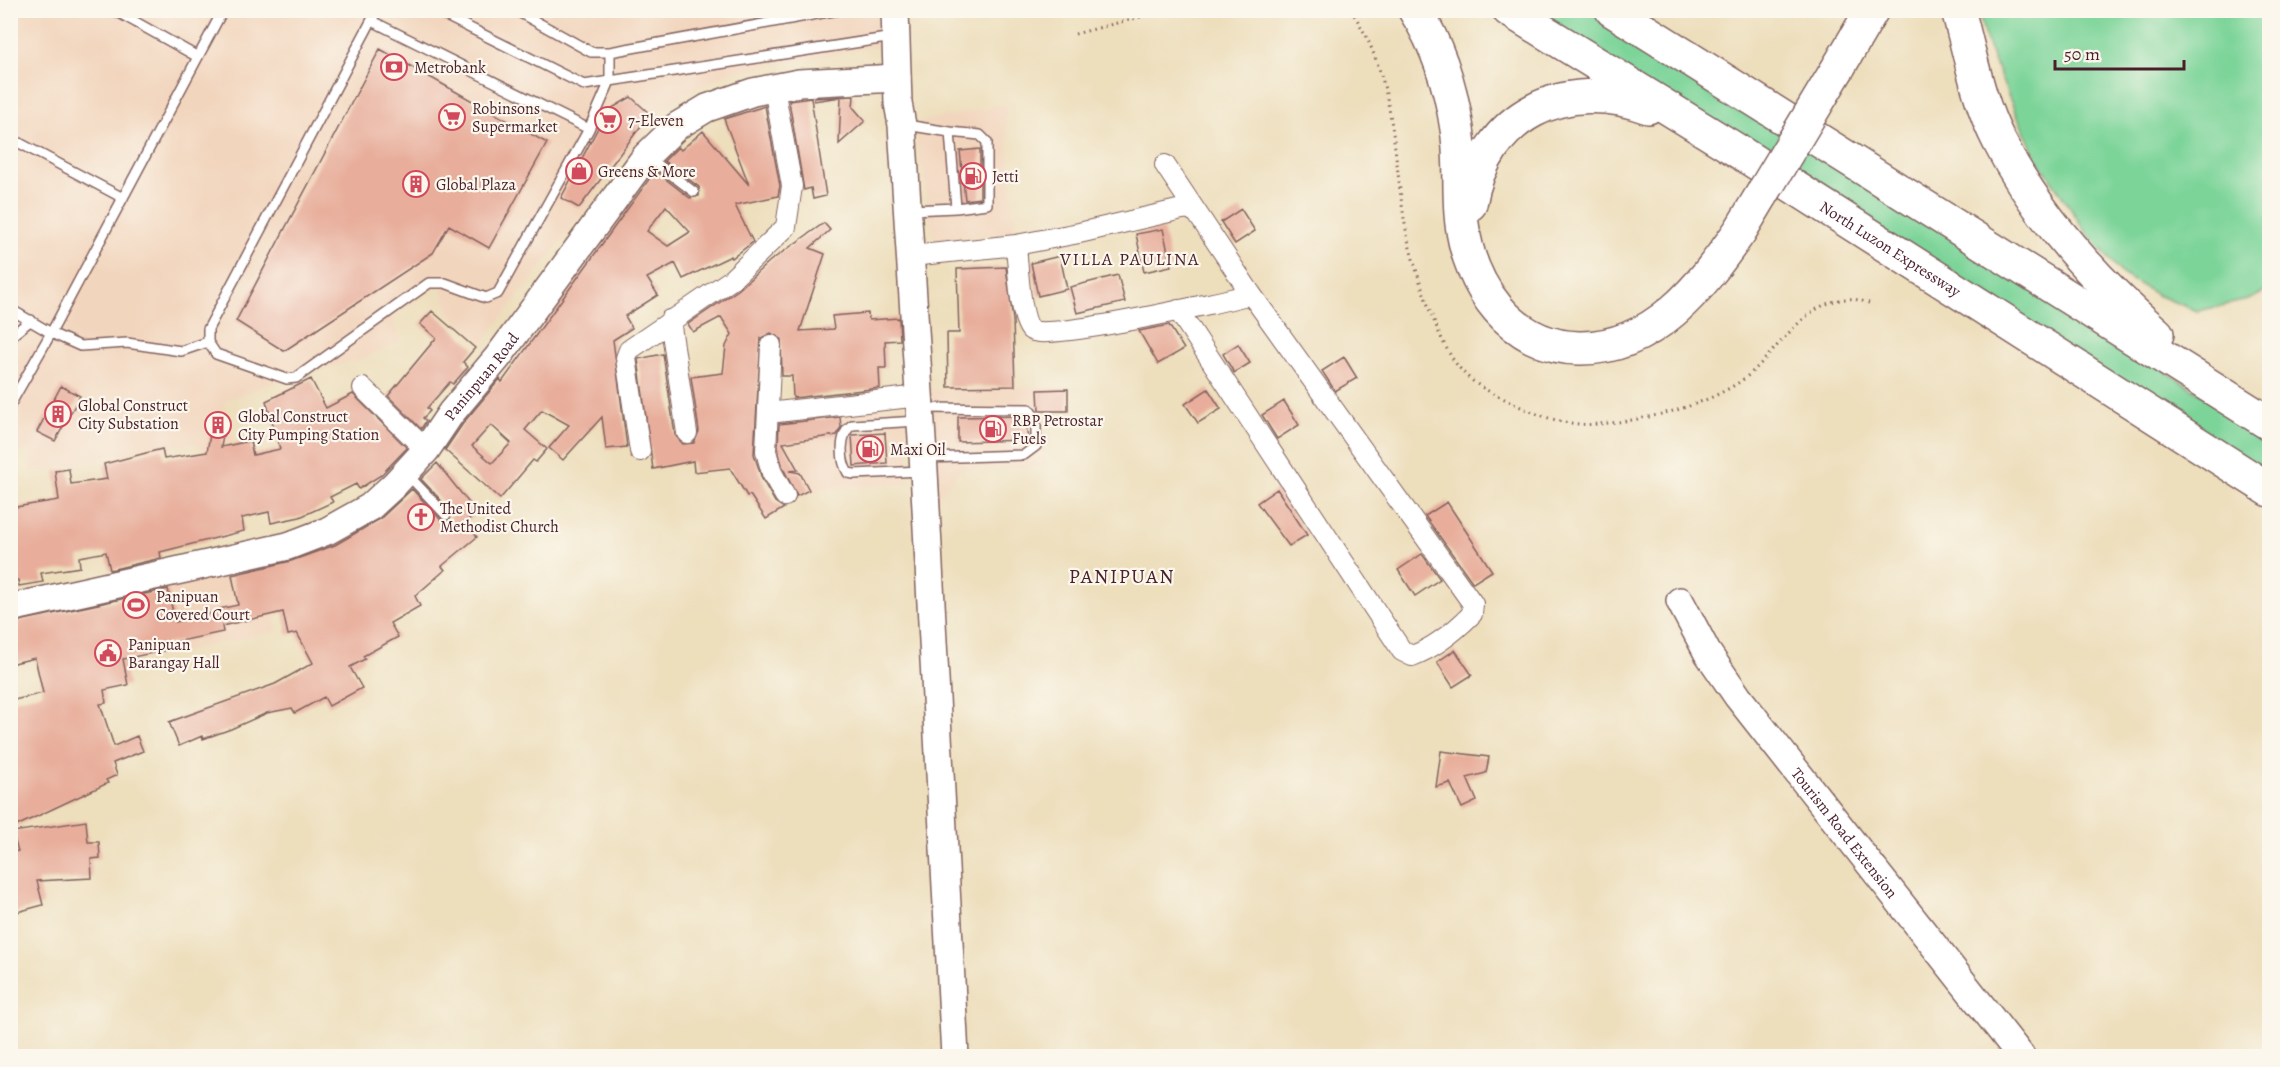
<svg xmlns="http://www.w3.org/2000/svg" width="2280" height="1067" font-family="Alegreya,serif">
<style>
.built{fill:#f2d5bd}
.green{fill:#7bd499;stroke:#627a62;stroke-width:1.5}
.building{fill:#e8ae9b;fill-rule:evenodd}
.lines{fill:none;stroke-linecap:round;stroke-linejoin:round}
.lane-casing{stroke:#83625e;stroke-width:12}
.street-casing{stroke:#83625e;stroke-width:22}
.secondary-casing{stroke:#83625e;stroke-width:30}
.highway-casing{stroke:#83625e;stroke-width:36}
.path{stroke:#83625e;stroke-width:3;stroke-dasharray:1.5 4.5;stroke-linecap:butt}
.lane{stroke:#fff;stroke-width:9}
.street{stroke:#fff;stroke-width:20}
.secondary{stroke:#fff;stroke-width:27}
.highway{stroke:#fff;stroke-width:33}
.highway-bridge-casing{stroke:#83625e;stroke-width:36;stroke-linecap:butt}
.highway-bridge{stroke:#fff;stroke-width:33}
.labels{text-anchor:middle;stroke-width:4.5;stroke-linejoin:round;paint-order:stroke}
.poi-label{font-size:16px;fill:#4a1f2b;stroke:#fbf7ec;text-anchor:start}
.street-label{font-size:16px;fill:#4a1f2b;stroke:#fbf7ec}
.neighbourhood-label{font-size:18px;letter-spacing:1.5px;fill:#4a1f2b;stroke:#fbf7ec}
.quarter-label{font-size:20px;letter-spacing:1.5px;fill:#4a1f2b;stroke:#fbf7ec}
</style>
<rect width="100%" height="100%" fill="#fbf7ec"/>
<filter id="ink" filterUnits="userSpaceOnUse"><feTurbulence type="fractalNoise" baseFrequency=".0167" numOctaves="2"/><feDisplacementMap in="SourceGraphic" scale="12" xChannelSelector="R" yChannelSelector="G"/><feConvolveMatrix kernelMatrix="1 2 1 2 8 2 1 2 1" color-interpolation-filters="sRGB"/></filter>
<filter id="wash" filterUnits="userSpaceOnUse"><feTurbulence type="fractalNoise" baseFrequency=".008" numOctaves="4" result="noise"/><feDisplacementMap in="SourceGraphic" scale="24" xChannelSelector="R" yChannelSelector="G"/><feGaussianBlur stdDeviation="1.35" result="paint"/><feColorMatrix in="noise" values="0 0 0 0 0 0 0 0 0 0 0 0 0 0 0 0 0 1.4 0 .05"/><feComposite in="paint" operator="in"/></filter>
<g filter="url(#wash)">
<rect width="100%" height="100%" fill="#eddebc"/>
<path class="built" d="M11 11H879L880 46 729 73 679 96 661 112 483 342 449 313 440 284 392 317 400 342 362 359 273 383 224 401 234 443 206 451 192 443 30 472V451L11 452Z
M1005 104 1015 232 934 241 914 123Z
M1044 386 1046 467 960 469 934 504 930 390Z
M906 405 910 484 824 488 794 503 771 467 770 418Z
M261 554 277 631 123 664 117 634 176 621 166 574Z"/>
<path class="green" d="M1528 11H1595L1684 65 2269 437V477Z
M1979 11H2269V290L2248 300 2197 311 2157 295 2122 274 2087 233 2036 157 2007 93 1984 34Z"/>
<g id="blocks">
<path class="building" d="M380 49 547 143 489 248 449 225 433 253 284 351 236 321Z
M854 96 853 107 865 121 839 144 841 97 814 101V98Z
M631 97 650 114 579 208 561 198 607 111Z
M811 98 826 196 813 199 811 188 804 190 789 101Z
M765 106 780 186 778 196 735 205 753 242 732 258 731 256 683 279 675 263 647 278 658 295 625 316 632 328 613 340 627 447 606 449 602 417 563 460 549 448 569 425 542 410 525 430 547 449 536 462 533 460 500 499 445 450 464 422 500 379 502 382 655 171 690 198 699 196V187L664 161 678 147 681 150 703 131 749 185 724 119ZM666 206 690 232 668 246 647 231ZM491 425 511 443 492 463 472 446Z
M980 149V198L965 200 960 151Z
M1241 209 1255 231 1235 244 1221 222Z
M824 223 830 230 810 248 825 254 800 331 834 329 832 316 868 313 869 320 899 318 900 340 885 341 886 368H879L880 388 793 398 792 376H782L781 339 771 333 761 338 754 454 762 479 775 502 784 508 766 519 750 495 747 496 730 468 694 472 693 461 653 469 638 359 663 354 675 435 683 444 694 443 699 431 691 377 723 373 726 346 732 334 721 317 693 332 688 324 738 290 770 261Z
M1163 229 1171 266 1144 272 1136 234Z
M1060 256 1067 289 1038 296 1031 263Z
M1006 267 1013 320 1015 386 948 387 947 333H959L957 269Z
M1118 275 1125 302 1077 313 1070 287Z
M432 311 475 348 463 362 468 367 453 384 450 382 427 408 430 411 423 418 426 421 421 429 388 396 436 338 420 324Z
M1169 325 1184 349 1158 364 1139 331Z
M1238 344 1250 363 1234 373 1223 354Z
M1344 357 1357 378 1335 391 1322 371Z
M311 379 326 408 353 394 407 448 381 475 359 489 356 484 330 497 333 502 300 517 271 523 269 512 242 518 244 531 160 552 161 558 110 570 106 552 79 557 80 567 41 573 43 582 19 586 18 580 10 581V508L59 500 55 471 69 469 71 484 107 479 104 464 146 453 162 449 164 459 207 452 213 417 226 419 221 447 250 441 253 455 280 449 266 401Z
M61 386 80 396 55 441 37 432Z
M1068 389V411H1039L1038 390Z
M1208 389 1221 409 1198 423 1185 404Z
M1284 401 1299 425 1277 439 1262 415Z
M1025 416 1028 440 958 442V417Z
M840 417 841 427 837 435 783 443 798 470 790 471 800 473 809 490 797 496 783 468 778 450 779 424Z
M885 433 887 463 854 466 852 435Z
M437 463 477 513 465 522 477 537 442 566 445 570 415 596 420 606 390 623 398 637 363 656 365 659 350 667 362 688 329 706 324 697 295 713 292 708 267 713 231 729 203 739 202 736 179 746 169 722 275 684 313 663 297 633 288 635 283 612 222 626 223 632 166 644 167 650 123 659 128 685 104 690 106 703 100 704 114 746 137 736 143 751 113 763 117 775 106 780 108 783 10 829V701L43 693 35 658 10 664V623L168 589 175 622 219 612V609L238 605 232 575 291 561 335 545 380 519 412 489 441 520H450L451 511 421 479Z
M1277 489 1307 535 1289 546 1257 503Z
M1447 502 1492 571 1473 583 1425 516Z
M1422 554 1440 579 1415 596 1398 570Z
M1455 650 1472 675 1453 687 1437 662Z
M1441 751 1489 757 1486 773 1467 778 1477 801 1462 808 1450 783 1436 787Z
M86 821 88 842H99L100 858 91 859 92 878 37 881 43 905 10 914V853L18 851 12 832Z"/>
</g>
</g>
<g filter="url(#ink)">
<use href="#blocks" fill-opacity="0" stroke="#83625e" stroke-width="1.5"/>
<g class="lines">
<defs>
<path id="lane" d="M114 10 198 57
M377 10 208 329V342L216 354 287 379 296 378 429 283H445L486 298 498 293 589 129 610 81V52
M434 10 584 85 893 37
M515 10 591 52H610L839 10
M372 21 589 129
M906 125 950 132 956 208 911 210
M950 132 980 135 987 142V204L956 208
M10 138 123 198
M648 157 694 192
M10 309 51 333 223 10
M10 337 31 320
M10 405 51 333 80 346 127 343 181 351 208 342
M923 408 1029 409 1036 419V446L1024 455 926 458
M918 421 852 425C839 434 840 460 848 473L854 474 922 471
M407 474 446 515"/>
<path id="street" d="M1165 165 1251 294 1473 604 1472 614C1456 630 1434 648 1412 656L1402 651 1178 310
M1016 245C1018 263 1019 317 1031 330 1044 342 1225 301 1251 294
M911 256 1016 245 1079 233 1182 209 1189 208 1195 212
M670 320 687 433
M771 345 766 451 772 473 785 496
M363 388 426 450
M768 413 920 396
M640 451 626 358 629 350 731 280 786 227 792 186 774 88"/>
<g id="secondary">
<path d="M895 10 898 103 902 125 924 471 955 1056"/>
<path id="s1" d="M1680 601 1707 652 1738 697 2021 1056"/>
<path id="s2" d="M10 608 288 546 327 531 370 507 394 485 426 450 451 413 498 357 646 156 677 126 707 108 753 92 799 83 897 78"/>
</g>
<g id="highway">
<path d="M1415 10C1438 46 1451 88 1457 129 1462 161 1458 193 1462 224 1470 286 1511 347 1579 348 1654 349 1701 287 1740 231"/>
<path id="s3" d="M1509 10 1733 148 2270 490"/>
<path d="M1612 10 2270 424"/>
<path d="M1958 10C1970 53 1978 101 1999 141 2037 216 2094 279 2157 334"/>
<path d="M1838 68 1872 10"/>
<path d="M1470 204C1485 115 1565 76 1648 107"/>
</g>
</defs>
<use href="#lane" class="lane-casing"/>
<use href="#street" class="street-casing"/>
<use href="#secondary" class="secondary-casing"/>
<use href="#highway" class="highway-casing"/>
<path class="path" d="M1351 10C1396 78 1392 148 1405 224 1410 254 1420 282 1430 311 1439 333 1448 357 1465 374 1477 387 1496 395 1511 402 1537 416 1569 427 1599 424 1646 420 1701 408 1741 381 1775 357 1801 302 1847 299 1854 298 1862 301 1869 303
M1075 34 1167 10"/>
<use href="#lane" class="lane"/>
<use href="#street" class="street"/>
<use href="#secondary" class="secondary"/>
<use href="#highway" class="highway"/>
<defs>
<path id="highway-bridge" d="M1740 231 1838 68"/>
</defs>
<use href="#highway-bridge" class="highway-bridge-casing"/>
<use href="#highway-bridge" class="highway-bridge"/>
</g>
</g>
<defs>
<symbol id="bank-ring" viewBox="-11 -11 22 22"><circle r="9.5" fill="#fbf7ec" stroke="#d1495b" stroke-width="1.5"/><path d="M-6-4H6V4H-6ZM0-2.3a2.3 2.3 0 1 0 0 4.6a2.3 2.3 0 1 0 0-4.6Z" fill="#d1495b"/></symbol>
<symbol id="supermarket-ring" viewBox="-11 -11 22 22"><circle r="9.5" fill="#fbf7ec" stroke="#d1495b" stroke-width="1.5"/><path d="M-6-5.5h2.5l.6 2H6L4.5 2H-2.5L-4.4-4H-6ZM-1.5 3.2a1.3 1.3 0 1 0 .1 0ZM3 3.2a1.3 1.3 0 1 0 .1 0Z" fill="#d1495b"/></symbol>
<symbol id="shop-ring" viewBox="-11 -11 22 22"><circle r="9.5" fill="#fbf7ec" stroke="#d1495b" stroke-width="1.5"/><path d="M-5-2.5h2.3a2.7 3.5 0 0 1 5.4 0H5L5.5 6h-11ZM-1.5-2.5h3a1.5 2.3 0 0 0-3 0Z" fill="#d1495b"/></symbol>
<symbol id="fuel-ring" viewBox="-11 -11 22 22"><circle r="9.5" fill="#fbf7ec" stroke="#d1495b" stroke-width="1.5"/><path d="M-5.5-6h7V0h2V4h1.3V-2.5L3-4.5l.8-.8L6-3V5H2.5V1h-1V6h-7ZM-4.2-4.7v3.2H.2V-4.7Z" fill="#d1495b"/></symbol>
<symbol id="building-ring" viewBox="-11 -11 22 22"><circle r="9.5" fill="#fbf7ec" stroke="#d1495b" stroke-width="1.5"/><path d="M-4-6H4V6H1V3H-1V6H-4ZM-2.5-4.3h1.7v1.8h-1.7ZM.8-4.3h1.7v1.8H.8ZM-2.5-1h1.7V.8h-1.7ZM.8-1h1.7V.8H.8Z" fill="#d1495b"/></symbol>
<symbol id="church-ring" viewBox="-11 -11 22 22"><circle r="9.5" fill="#fbf7ec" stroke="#d1495b" stroke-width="1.5"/><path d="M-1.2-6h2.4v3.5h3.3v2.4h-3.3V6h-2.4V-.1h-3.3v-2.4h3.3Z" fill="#d1495b"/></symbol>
<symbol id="stadium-ring" viewBox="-11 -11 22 22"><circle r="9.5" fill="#fbf7ec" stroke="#d1495b" stroke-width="1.5"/><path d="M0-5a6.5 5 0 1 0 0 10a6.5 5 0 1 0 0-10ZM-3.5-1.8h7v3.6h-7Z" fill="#d1495b"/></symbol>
<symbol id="civic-ring" viewBox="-11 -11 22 22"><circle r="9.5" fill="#fbf7ec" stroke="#d1495b" stroke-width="1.5"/><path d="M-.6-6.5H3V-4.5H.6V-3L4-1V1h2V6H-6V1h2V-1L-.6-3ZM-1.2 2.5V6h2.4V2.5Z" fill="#d1495b"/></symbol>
</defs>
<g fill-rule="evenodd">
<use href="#bank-ring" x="379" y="52" width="30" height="30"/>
<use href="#supermarket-ring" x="437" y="102" width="30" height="30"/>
<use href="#supermarket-ring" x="593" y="105" width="30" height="30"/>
<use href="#shop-ring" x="564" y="156" width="30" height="30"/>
<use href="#fuel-ring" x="958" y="161" width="30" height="30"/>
<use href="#building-ring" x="401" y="169" width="30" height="30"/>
<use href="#building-ring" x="43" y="399" width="30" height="30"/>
<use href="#building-ring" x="203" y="410" width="30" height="30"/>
<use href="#fuel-ring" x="978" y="414" width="30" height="30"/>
<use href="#fuel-ring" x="855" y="434" width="30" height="30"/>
<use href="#church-ring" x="406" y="502" width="30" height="30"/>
<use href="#stadium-ring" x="121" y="590" width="30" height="30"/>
<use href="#civic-ring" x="93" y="638" width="30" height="30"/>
</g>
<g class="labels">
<g class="poi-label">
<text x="414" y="73">Metrobank</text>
<text x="472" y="114">Robinsons<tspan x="472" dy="18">Supermarket</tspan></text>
<text x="628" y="126">7-Eleven</text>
<text x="598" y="177">Greens &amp; More</text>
<text x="992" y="182">Jetti</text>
<text x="436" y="190">Global Plaza</text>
<text x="78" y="411">Global Construct<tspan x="78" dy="18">City Substation</tspan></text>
<text x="238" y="422">Global Construct<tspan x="238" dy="18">City Pumping Station</tspan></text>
<text x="1012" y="426">RBP Petrostar<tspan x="1012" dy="18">Fuels</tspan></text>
<text x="890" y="455">Maxi Oil</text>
<text x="440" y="514">The United<tspan x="440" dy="18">Methodist Church</tspan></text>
<text x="156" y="602">Panipuan<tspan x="156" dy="18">Covered Court</tspan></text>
<text x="128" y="650">Panipuan<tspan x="128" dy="18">Barangay Hall</tspan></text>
</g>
<g class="street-label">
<text dy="6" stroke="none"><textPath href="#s3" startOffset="450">North Luzon Expressway</textPath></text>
<text dy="6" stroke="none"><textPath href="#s2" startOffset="548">Paninpuan Road</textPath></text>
<text dy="6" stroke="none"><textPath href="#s1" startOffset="285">Tourism Road Extension</textPath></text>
</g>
<g class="neighbourhood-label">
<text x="1130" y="265">VILLA PAULINA</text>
</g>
<g class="quarter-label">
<text x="1122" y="583">PANIPUAN</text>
</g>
</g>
<rect width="2280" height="1067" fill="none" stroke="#fbf7ec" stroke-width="36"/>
<path d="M2055 60v9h129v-9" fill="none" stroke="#4a1f2b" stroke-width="3"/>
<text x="2064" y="60" font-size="18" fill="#4a1f2b" stroke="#fbf7ec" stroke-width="4.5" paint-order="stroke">50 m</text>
</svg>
